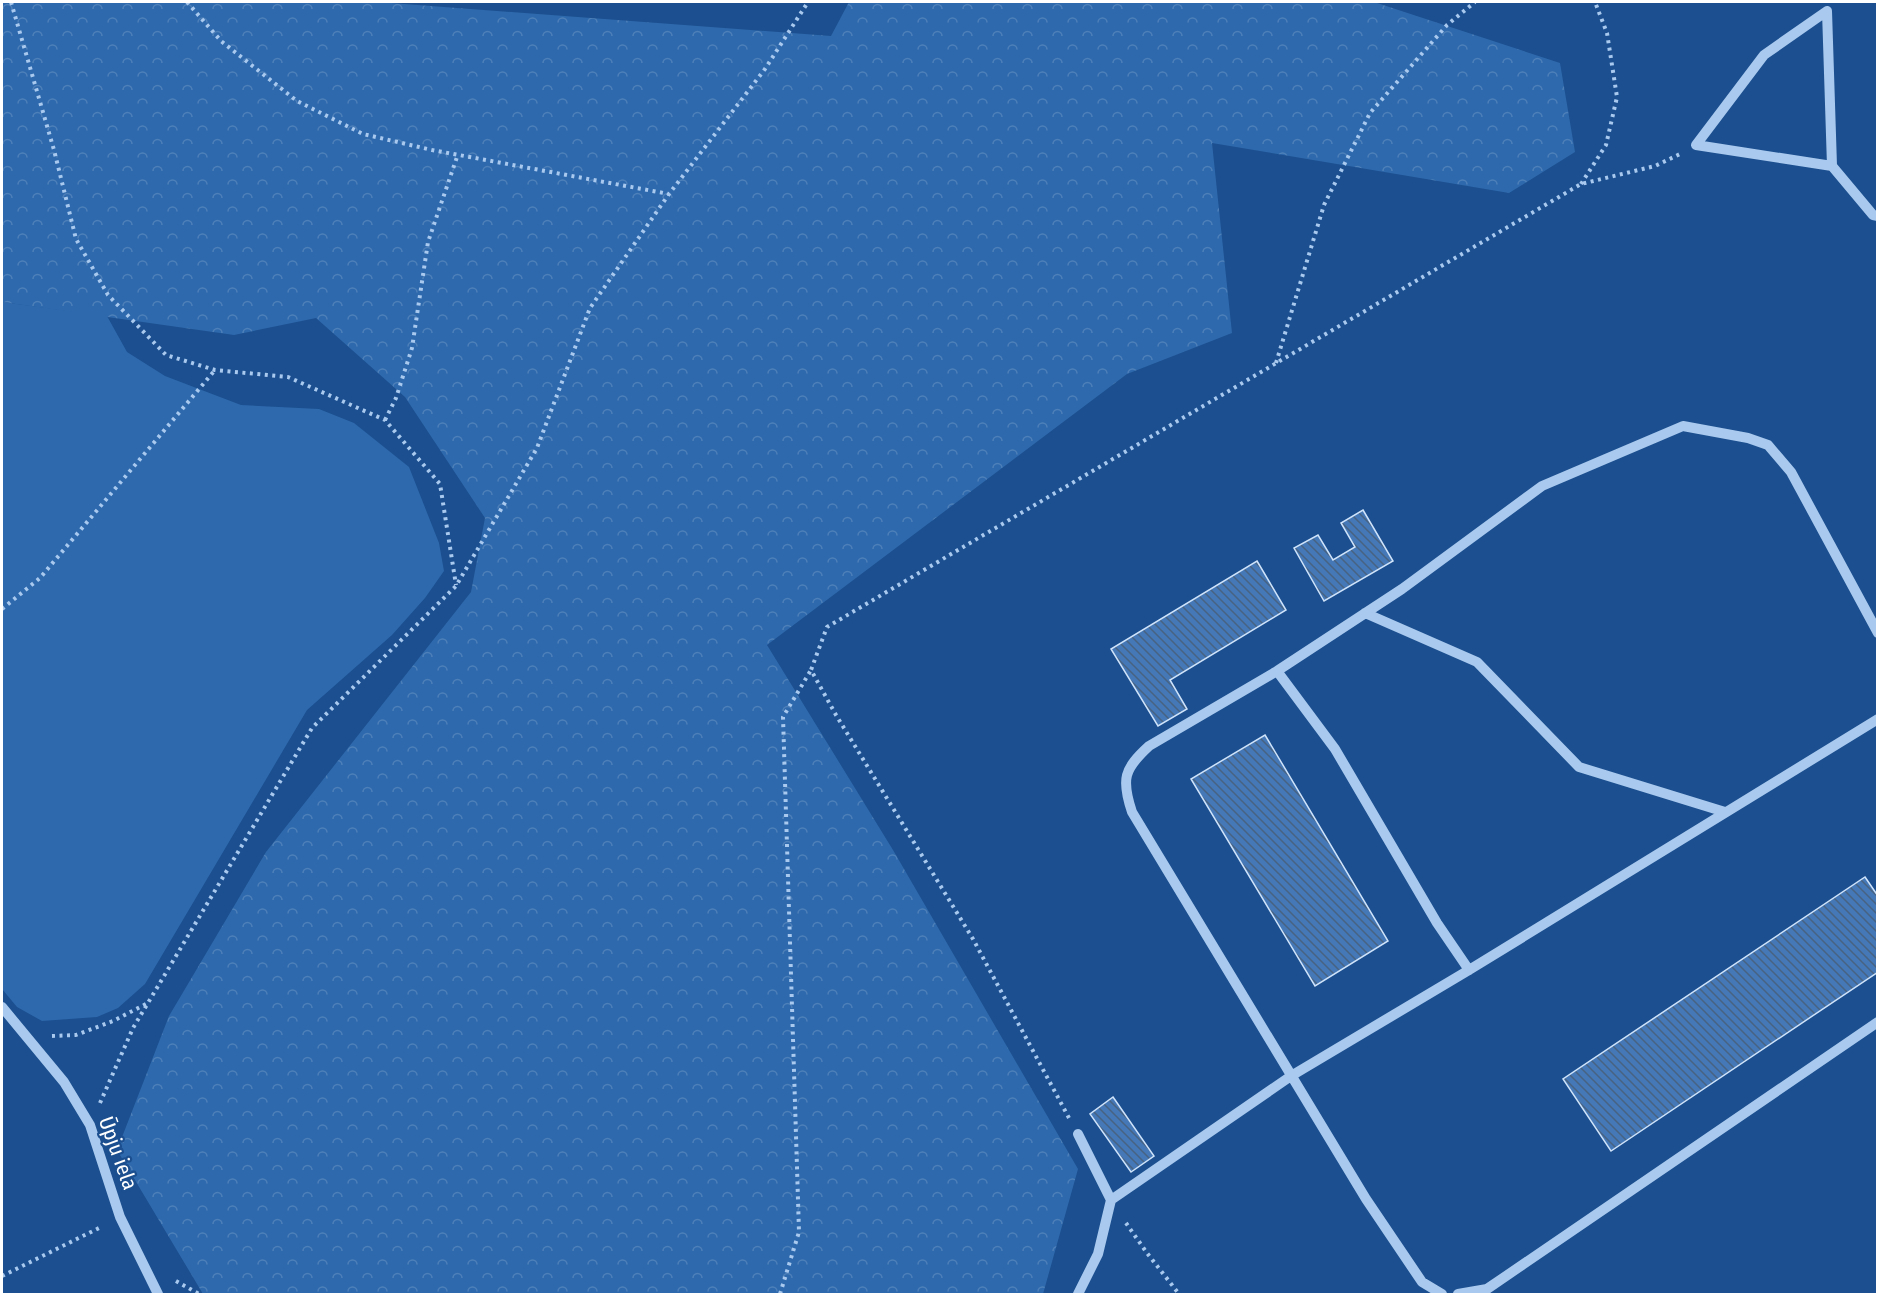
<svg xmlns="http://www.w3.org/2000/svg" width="1879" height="1296" font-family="'Fira Sans Condensed',sans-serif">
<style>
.grass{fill:#2e69ad}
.forest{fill:url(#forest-crowns)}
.building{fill:url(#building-back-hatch);stroke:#cfe3fa;stroke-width:1.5}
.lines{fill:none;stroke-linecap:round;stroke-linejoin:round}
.path{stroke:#a9c9ee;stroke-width:4;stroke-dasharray:3 4.5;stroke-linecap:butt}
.minor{stroke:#a9c9ee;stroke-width:10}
.labels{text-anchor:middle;stroke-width:4.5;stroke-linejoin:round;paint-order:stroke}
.street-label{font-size:21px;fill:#fff;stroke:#1b4f8f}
</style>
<defs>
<pattern id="forest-crowns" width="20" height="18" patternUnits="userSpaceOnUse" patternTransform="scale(1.5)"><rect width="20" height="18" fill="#2e69ad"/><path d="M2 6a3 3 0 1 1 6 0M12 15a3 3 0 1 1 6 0" fill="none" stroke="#4d80b9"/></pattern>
<pattern id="building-back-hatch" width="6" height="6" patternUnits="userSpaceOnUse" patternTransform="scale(1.5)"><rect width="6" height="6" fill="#4478b7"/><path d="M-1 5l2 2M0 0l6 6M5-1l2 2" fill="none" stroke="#486282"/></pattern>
</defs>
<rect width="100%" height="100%" fill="#1b4f8f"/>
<path class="grass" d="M2 302 107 316 127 352 165 376 241 405 319 409 354 423 409 467 439 543 444 571 425 598 392 635 307 710 145 984 118 1008 97 1017 42 1021 17 1007 2 989Z"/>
<path class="forest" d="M2 2H378L831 36 849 2H1374L1560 63 1575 152 1509 193 1212 143 1232 333 1127 374 767 645 893 850 1078 1169 1043 1294H203L117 1150 169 1016 266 852 471 592 485 518 405 397 316 318 234 335 2 302Z"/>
<path class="building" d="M1363 510 1393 561 1324 601 1294 548 1318 535 1333 560 1355 547 1341 523Z
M1257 561 1286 610 1170 680 1187 709 1158 726 1111 649Z
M1265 735 1388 941 1315 986 1191 779Z
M1865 877 1878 896V972L1611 1151 1563 1079Z
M1113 1097 1154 1156 1131 1172 1090 1114Z"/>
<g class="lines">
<path class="path" d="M11 2 54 150 76 239 108 295 166 355 215 370 288 377 385 420 440 484 456 585
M187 2 221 41 297 101 363 134 432 150 669 194
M1581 184 1606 145 1617 97 1607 33 1595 2
M1276 363 1324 205 1370 113 1447 25 1475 2
M385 420 396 398 412 348 428 242 458 154
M2 609 40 578 215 370
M52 1036 76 1035 113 1021 146 1004
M100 1103 133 1028 312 728 456 586 537 448 590 308 669 194 765 69 808 2
M1069 1118 973 939 836 715 811 670 827 627 1581 184 1655 166 1680 154
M1126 1223 1147 1253 1179 1294
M2 1276 101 1227
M176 1281 199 1294
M780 1294 799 1232 783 717 811 670"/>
<path class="minor" d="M1827 11 1764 55 1696 145 1832 166 1873 215 1878 216
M1827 11 1832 166
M1365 613 1477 662 1579 767 1725 812
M1277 671 1335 749 1437 923 1469 970
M2 1007 64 1082 90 1125 120 1217 158 1294
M1111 1200 1291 1076 1469 970 1878 719
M1078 1294 1098 1254 1111 1200 1078 1134
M1442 1294 1422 1282 1366 1199 1132 812C1121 779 1124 769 1149 746L1277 671 1402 589 1542 486 1683 426 1748 438 1768 445 1791 472 1878 633
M1458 1294 1487 1289 1878 1022"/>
</g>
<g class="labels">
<g class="street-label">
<text transform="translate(118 1153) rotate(70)" y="7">Ūpju iela</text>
</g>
</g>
<rect width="1879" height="1296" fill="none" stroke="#ffffff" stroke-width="6"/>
</svg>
